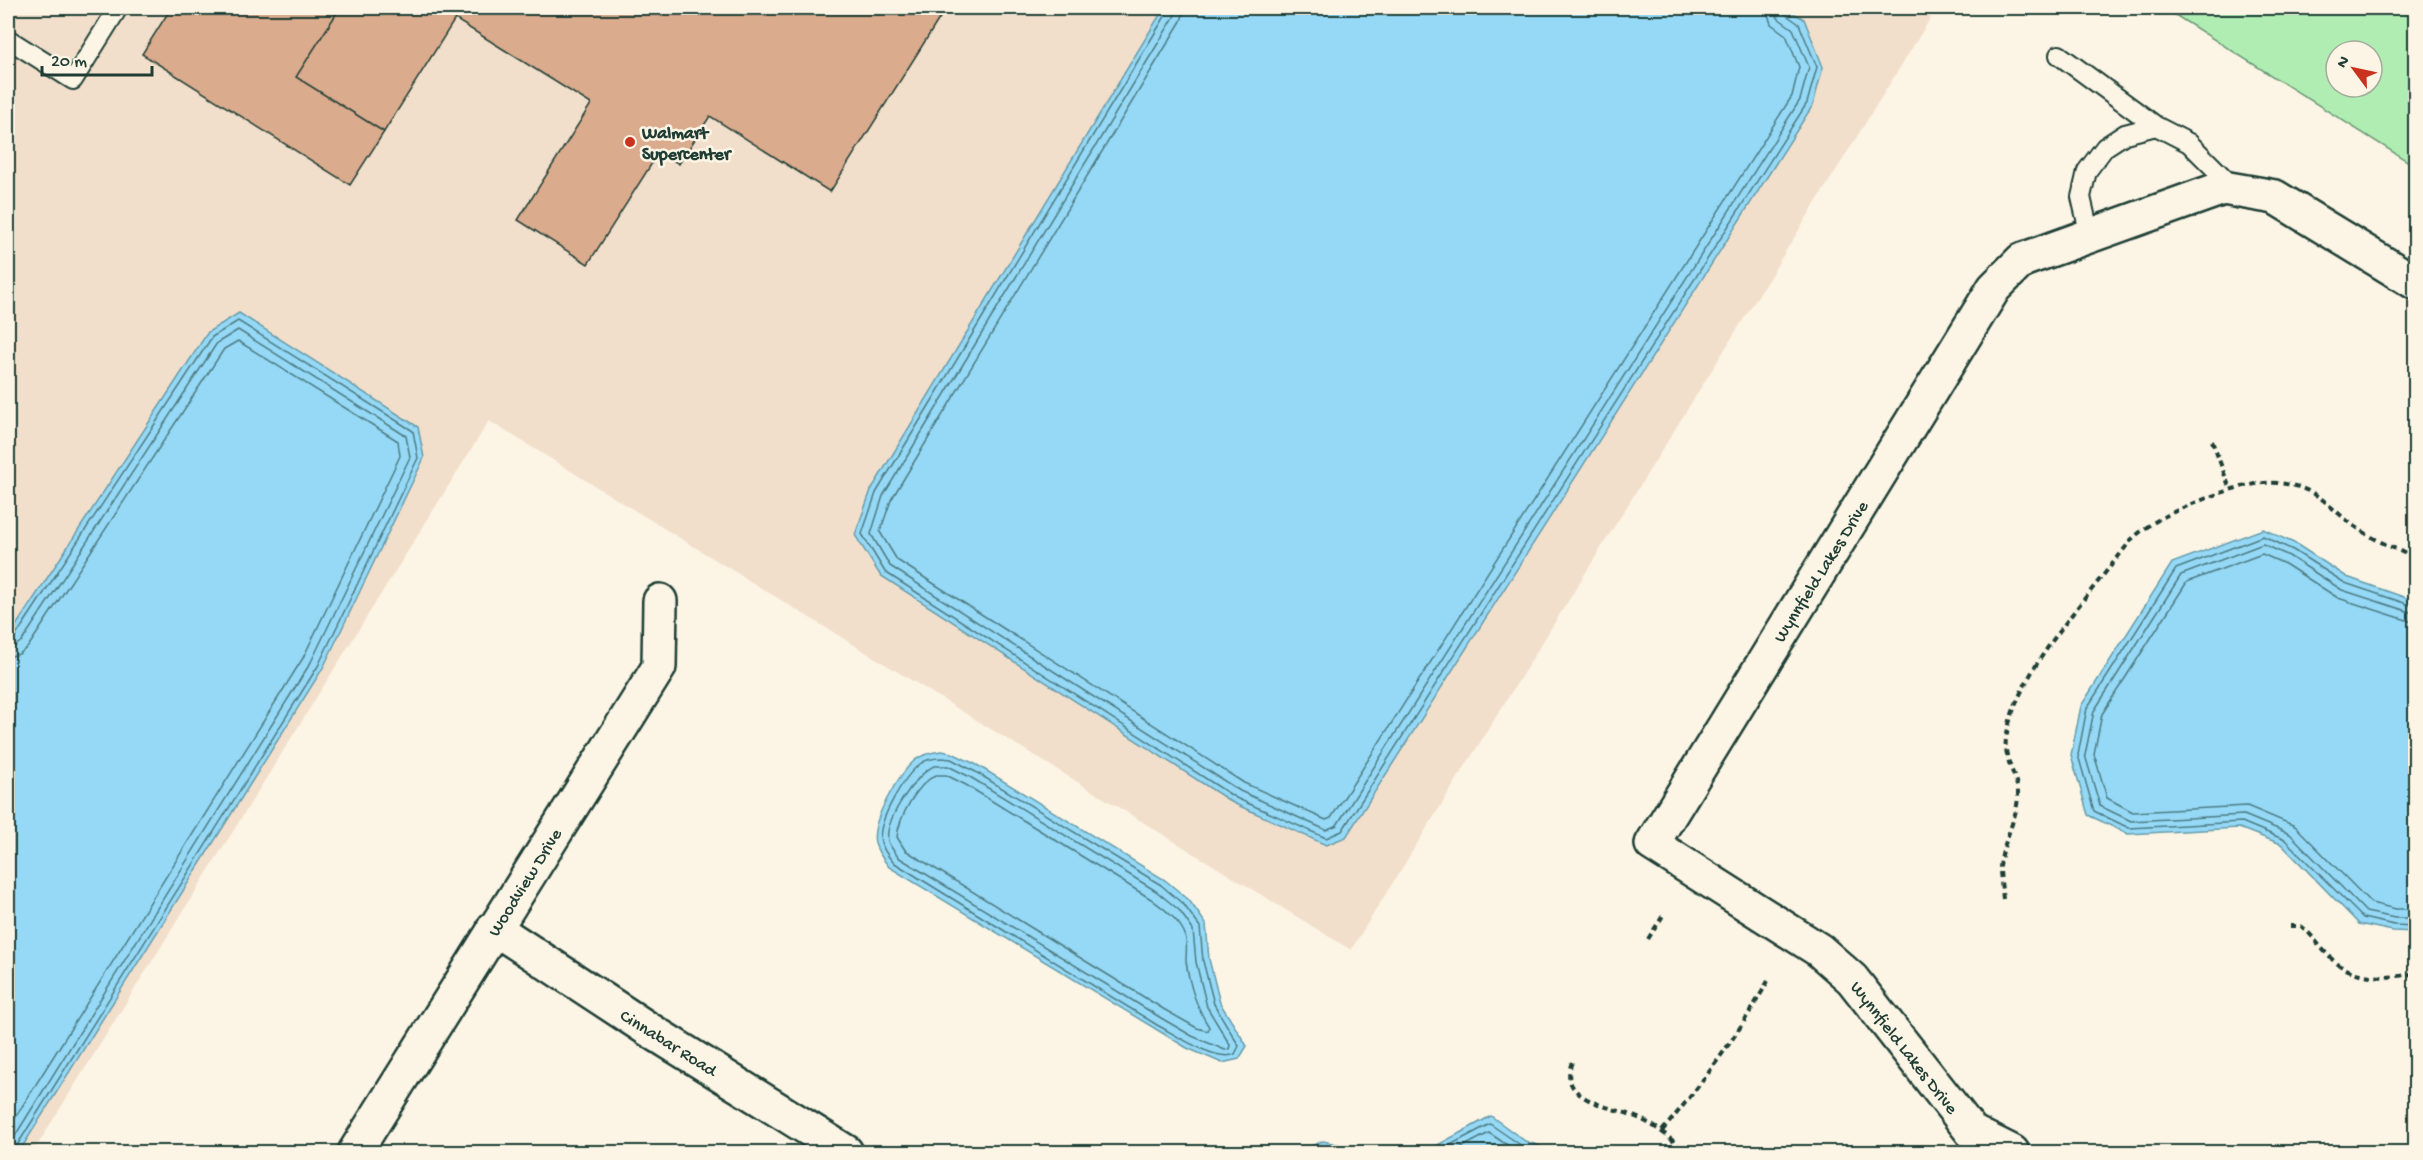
<svg xmlns="http://www.w3.org/2000/svg" width="2423" height="1160" font-family="'Gochi Hand',sans-serif">
<style>
.built{fill:#f2dfcb}
.green{fill:#b0edb3;stroke:#689574;stroke-width:1.5;fill-rule:evenodd}
.water{fill:#95d9f7;stroke:#669ba9;stroke-width:1.5}
.lines{fill:none;stroke-linecap:round;stroke-linejoin:round}
.shore{stroke:#4e7b82;stroke-width:1.5}
.building{fill:#dbab8d;stroke:#1f3d34;stroke-width:1.5}
.service-casing{stroke:#1f3d34;stroke-width:22}
.minor-casing{stroke:#1f3d34;stroke-width:38}
.path{stroke:#1f3d34;stroke-width:4;stroke-dasharray:6 4.5;stroke-linecap:butt}
.service{stroke:#fcf5e5;stroke-width:18}
.minor{stroke:#fcf5e5;stroke-width:33}
.poi-dot{fill:#c8321e;stroke:#fcf5e5;stroke-width:2}
.labels{text-anchor:middle;stroke-width:5;stroke-linejoin:round;paint-order:stroke}
.poi-label{font-size:18px;font-weight:bold;fill:#1f3d34;stroke:#fcf5e5;text-anchor:start}
.street-label{font-size:18px;fill:#1f3d34;stroke:#fcf5e5}
</style>
<rect width="100%" height="100%" fill="#fcf5e5"/>
<filter id="ink" filterUnits="userSpaceOnUse"><feTurbulence type="fractalNoise" baseFrequency=".0167" numOctaves="2"/><feDisplacementMap in="SourceGraphic" scale="12" xChannelSelector="R" yChannelSelector="G"/><feConvolveMatrix kernelMatrix="1 2 1 2 8 2 1 2 1" color-interpolation-filters="sRGB"/></filter>
<g filter="url(#ink)">
<path class="built" d="M8 8H1937L1351 950 489 421 33 1152H8Z"/>
<path class="green" d="M2164 8H2415V166ZM2336 51H2372V87H2336Z"/>
<path class="water" d="M1164 8H1785L1804 19 1823 67 1813 105 1346 837 1326 845 1233 803 880 575 855 535 871 490Z
M239 313 418 427 424 458 323 668 19 1152H8V638L208 332Z
M2263 529 2296 544 2347 577 2415 601V932L2393 931 2359 924 2281 844 2239 828 2128 834 2088 815 2071 755 2081 706 2172 563Z
M942 751 952 753 977 765 1165 880 1189 900 1206 924 1209 959 1220 1003 1247 1046 1239 1059 1222 1063 1187 1048 889 867C884 860 877 852 875 843 870 821 899 774 915 760 923 754 932 752 942 751Z
M1491 1116 1525 1141 1558 1152H1413L1427 1151Z
M1323 1141 1373 1152H1297Z"/>
<g class="lines">
<path class="shore" d="M1168 8 1167 13 876 493 862 534 885 572 1236 798 1326 838 1342 831 1807 103 1817 67 1799 24 1785 14 1783 8
M1176 8 1174 17 883 496 871 534 890 566 1240 791 1326 830 1337 825 1800 100 1809 67 1793 29 1778 18 1775 8
M1185 8 1181 21 891 500 880 532 897 560 1244 783 1326 820 1331 818 1792 96 1799 67 1786 35 1771 24 1766 8
M2416 607 2345 583 2293 550 2263 536 2176 569 2087 708 2078 755 2094 811 2129 828 2242 822 2285 840 2363 918 2394 925 2416 926
M2416 614 2342 590 2289 556 2263 544 2181 575 2094 711 2085 755 2100 806 2131 821 2244 815 2290 834 2366 912 2395 918H2416
M2416 623 2338 598 2285 564 2262 554 2187 582 2102 714 2094 754 2107 798 2133 812 2247 806 2295 826 2371 903 2396 909H2416
M8 640 15 637 212 337 238 321 413 431 418 458 318 666 16 1147 15 1152
M8 648 15 646 22 641 217 343 238 330 406 436 410 457 311 662 8 1147
M8 657 19 654 28 647 224 349 238 341 398 441 400 456 303 658 8 1129
M942 758 951 759 974 771 1161 885 1184 905 1200 927 1203 961 1214 1004 1239 1046 1235 1054C1217 1063 1174 1034 1157 1025L893 862C888 856 883 850 881 842 876 823 904 776 920 764 926 759 934 758 942 758Z
M934 766H948L970 777 1156 891 1179 910 1193 930 1196 962 1207 1007 1230 1045 1229 1049 1225 1050 1192 1036 1161 1018 898 857C895 852 890 847 888 841 884 820 916 774 934 766Z
M936 775H946L966 785 1151 899C1163 908 1177 918 1184 932 1188 940 1186 952 1186 961 1189 984 1197 1008 1209 1027L1208 1031 1197 1028 1165 1010 905 850 897 837C899 817 917 784 936 775Z
M1437 1152 1490 1124 1522 1146 1540 1152
M1453 1152 1489 1133 1518 1152"/>
</g>
<path class="building" d="M171 8H340L296 77 384 132 350 185 142 54Z
M340 8H946L830 192 710 116 679 164 659 152 588 264 518 220 591 104 455 19 384 132 296 77Z"/>
<g class="lines">
<defs>
<path id="service" d="M8 39 73 80 118 8
M2059 55 2156 126
M2090 236 2081 197 2087 171 2105 147 2125 134 2156 126 2189 143 2235 189"/>
<path id="minor" d="M494 928 648 1029 846 1152
M355 1152 659 667 660 601
M2012 1152 1972 1132 1852 979 1819 950 1652 844 1994 288 2022 260 2223 188 2275 197 2416 283"/>
</defs>
<use href="#service" class="service-casing"/>
<use href="#minor" class="minor-casing"/>
<path class="path" d="M2212 441 2230 489
M2003 899C2002 888 2000 877 2000 867 2002 843 2017 820 2018 796 2019 778 2003 760 2006 739 2015 672 2090 595 2131 540 2152 520 2175 511 2202 500 2242 484 2285 471 2323 500 2335 510 2345 520 2359 529 2376 541 2397 549 2416 559
M2290 926H2301C2314 936 2322 951 2334 961 2356 980 2390 979 2416 973
M1648 939 1664 914
M1572 1062C1556 1101 1612 1106 1636 1117 1655 1125 1671 1138 1685 1152
M1662 1131C1702 1084 1738 1035 1768 981"/>
<use href="#service" class="service"/>
<use href="#minor" class="minor"/>
</g>
</g>
<circle class="poi-dot" cx="630" cy="142" r="6"/>
<g class="labels">
<g class="poi-label">
<text x="642" y="138">Walmart<tspan x="642" dy="21">Supercenter</tspan></text>
</g>
<g class="street-label">
<text transform="translate(1820 571) rotate(-58)" y="6">Wynnfield Lakes Drive</text>
<text transform="translate(524 882) rotate(-58)" y="6">Woodview Drive</text>
<text transform="translate(669 1042) rotate(32)" y="6">Cinnabar Road</text>
<text transform="translate(1905 1047) rotate(52)" y="6">Wynnfield Lakes Drive</text>
</g>
</g>
<rect width="2423" height="1160" fill="none" stroke="#fcf5e5" stroke-width="30"/>
<rect x="15" y="15" width="2393" height="1130" fill="none" stroke="#1f3d34" stroke-width="2" filter="url(#ink)"/>
<g transform="translate(2354 69) rotate(303)"><circle r="28" fill="#fcf5e5" stroke="#a4ab9e" stroke-width="1.5"/>
<path d="M0-4.5L10 22L0 15L-10 22Z" fill="#c8321e"/>
<text y="-9" font-size="16" font-weight="bold" text-anchor="middle" fill="#1f3d34">N</text>
</g>
<path d="M42 66v9h110v-9" fill="none" stroke="#1f3d34" stroke-width="3"/>
<text x="51" y="66" font-size="18" fill="#1f3d34" stroke="#fcf5e5" stroke-width="4.5" paint-order="stroke">20 m</text>
</svg>
